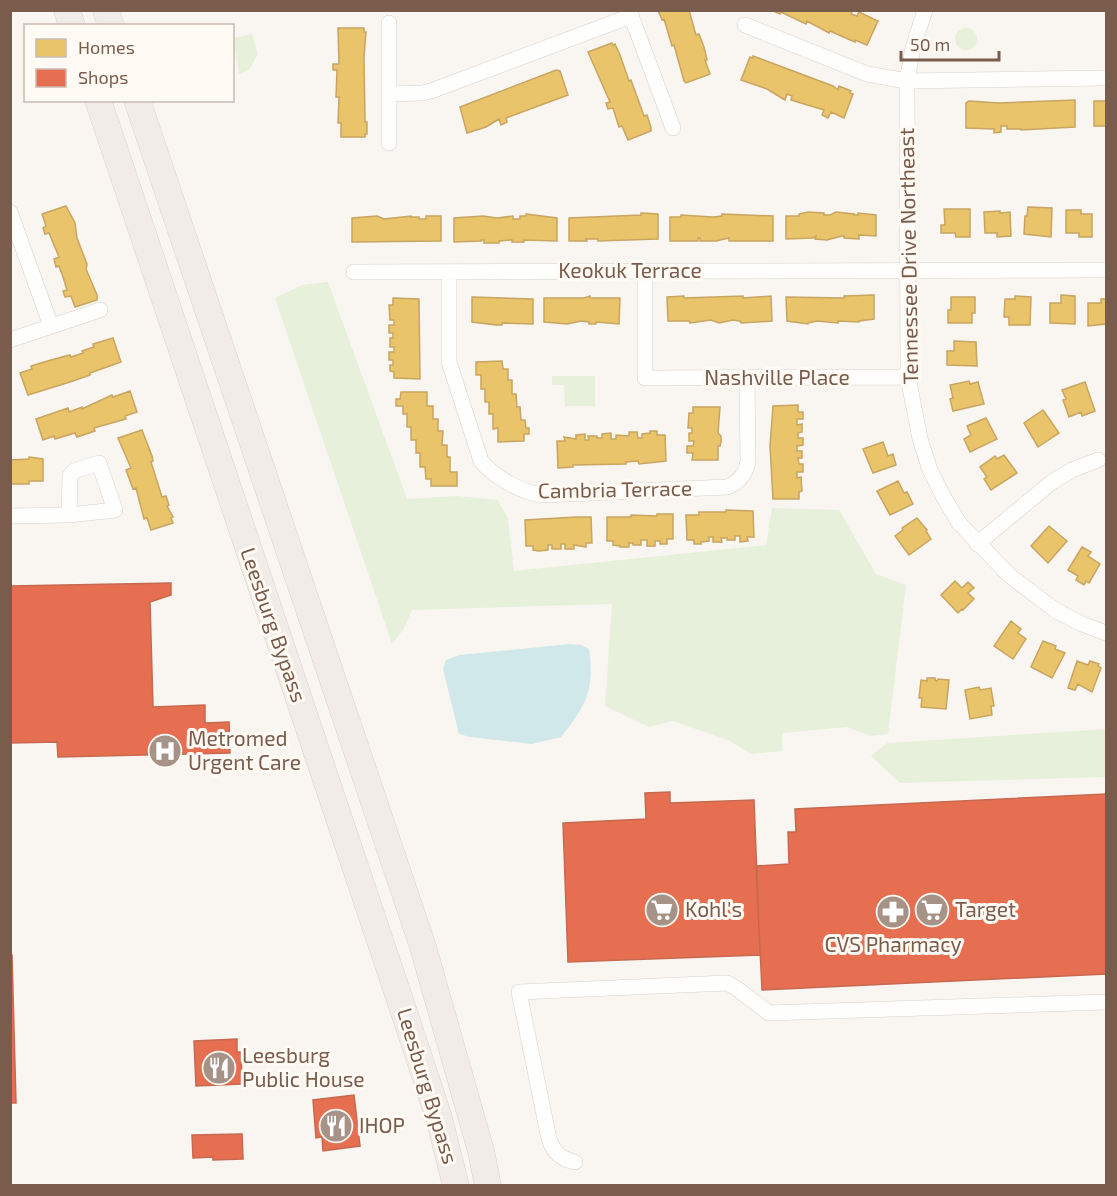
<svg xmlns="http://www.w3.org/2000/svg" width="1117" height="1196" font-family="'Exo 2',sans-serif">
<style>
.green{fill:#e7f0db}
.water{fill:#d0e8ea}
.homes{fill:#e9c46a;stroke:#c8a561;stroke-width:1.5}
.shops{fill:#e76f51;stroke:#c66950;stroke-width:1.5}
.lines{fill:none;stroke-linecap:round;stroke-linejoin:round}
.minor-casing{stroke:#d7d1cb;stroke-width:16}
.trunk-casing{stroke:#dad1cc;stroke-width:27}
.minor{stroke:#fefefd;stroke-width:15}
.trunk{stroke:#f2ece8;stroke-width:26}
.labels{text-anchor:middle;stroke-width:6;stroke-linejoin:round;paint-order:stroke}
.street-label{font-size:21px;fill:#7a5c4d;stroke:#fffaf3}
.poi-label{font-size:21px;fill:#7a5c4d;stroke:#fffaf3;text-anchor:start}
</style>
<rect width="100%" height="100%" fill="#f9f5f0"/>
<path class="green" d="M955 39a11 11 0 1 1 22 0a11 11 0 1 1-22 0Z
M252 34 258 54 249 70 239 74 233 38Z
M328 282 407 499 456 496 498 500 508 519 514 571 766 545 772 508 839 510 876 574 906 585 888 734 871 736 847 727 782 733V751L751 754 728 740 673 721 649 727 605 706 612 604 412 610 403 630 392 644 275 298 302 285Z
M552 376H595V406H565L564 385H552Z
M1106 729V777L900 783 871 756 887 743Z"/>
<path class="water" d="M570 644 581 645 589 649C595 690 586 705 561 737L532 744 470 737 459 734 443 669 446 660 460 655Z"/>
<path class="homes" d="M658 10H689L696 35 699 34 704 47 707 60H705L710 74 686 83 684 81 674 45 672 46 664 19 662 20Z
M771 10H850L852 11 851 14 857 16 859 12 878 21 867 45 855 40V42L830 31 829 33 807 21 806 24 781 12 780 14Z
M338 28H364V32H366L364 57 365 122H367V134H365V137H341V123H338L339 97H336L337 70H333V64H339Z
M612 43 613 45 615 44 620 55 629 81 631 80 644 116 647 115 651 127V131L628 140 622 126 619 127 613 108 608 109 606 103 610 102 588 52Z
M753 56 833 86 838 90 839 86 851 91 850 93 853 94 844 118 831 112 828 118 822 115 824 110 791 100 792 96 787 94 785 100 767 89 741 80 750 57 753 58Z
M556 70 560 71 568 95 506 118 507 122 501 125 499 119 486 127 467 133 460 107Z
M1075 100V127L1021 130V129H1007V126H1001V132L994 133V129L966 128V103L969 101 999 103Z
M1094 101H1106V126H1094Z
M66 206 75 223 77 238 87 264 86 269 97 295V300L75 307 71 296 65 297 63 291 67 290 63 277 59 266 56 267 54 259 59 257 49 233 45 234 43 228 46 226 42 214Z
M1028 207 1052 208 1051 237 1024 234 1025 216H1027Z
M944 209H970V237H956L955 233H941V225H945Z
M1066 210H1081V214H1092V237H1079V233H1066Z
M1000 211V213L1010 212 1011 236 997 237V233H985L984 212Z
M808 212 824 213V215H830L836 212 854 214V215H858V213L876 215V236L859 235V239L844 238V236H842L827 240 815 239 816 236 813 238 786 239V216H799V214Z
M641 213 658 214V239L598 241V239H586L587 241H569V218L641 215Z
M526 214 557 218V241L524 240V242H512V240H510L499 241V243H484V240H481V241L454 242V218L483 216 497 218 513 216V219H520V216H526Z
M722 214 773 216V241H729V238L716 241H700V238H698V241H670V217H681V215L713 217 722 216Z
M377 216 384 219 411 216V217H419V219H426V216H441V241L352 242V218Z
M874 295V319L859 321V322L838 321V323L817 321 808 323V324L787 321 786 297 844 298V296Z
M1061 295 1075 296V324L1050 323V303H1061Z
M590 296V298H620L619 324 596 322V324H589V322L581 321 567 324 544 322V298H584Z
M684 296V298L743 296V298L771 296 772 321 741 323 740 321 733 320 719 323 711 320 690 323 689 321H668L667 297Z
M1015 296 1031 297 1030 325H1009V317H1004L1005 299H1015Z
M472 297 533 299V324L502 323V325H496L472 322Z
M951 297H975V313H972V323H948V310H951Z
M393 298 419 299 420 379 394 378V372L390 371V365H393V360H389V352H394V347H390V338H393V333H389V325H394V320H390L389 305H393Z
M1101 299H1106V324L1088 326V303H1101Z
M113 338 121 362 90 373V375L73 381 28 395 20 373 32 369 31 366 51 360 70 355 71 357 83 353 82 351 94 347 93 344Z
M954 341 976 342 977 366 947 365V351H954Z
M502 361 503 369H508V380H512V394H516L517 407H520L521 420H525L526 428H529V434H524V441L498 442V428L493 429V414H489V402H485V389H481V375H476V362Z
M969 381 970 384 978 382 984 404 953 411 950 399 953 398 950 385Z
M1085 382 1095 411 1082 416 1081 412 1069 417 1063 400 1066 399 1062 390Z
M130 391 137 412 125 416 126 419 94 428 95 431 77 437 75 433 55 439 54 436 43 440 36 419 68 408 69 412 82 407V409L112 395 113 397Z
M401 392H427V406H433V419H438V431H443L442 445H447V457H450V472H457V486H431V479H426L425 467H420V453H416V440H411V427H407V414H403V406H396V399H400Z
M798 405V412H803V419H797V425L802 424V432L798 433V438H803V445L797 446V451H802V458H798L799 464H803V472H797V478L801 477 802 491 799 492V499H773L770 446 773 406Z
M693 407H720L718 433 721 436V442L720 446H718V460H692L693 453H687V446H693L694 441H689V433H692V428H688L689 413H693Z
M1043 410 1059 433 1038 447 1024 423Z
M986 418 997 439 970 452 964 439 971 435 967 426Z
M142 430 152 456 153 461 151 462 162 497 166 496 169 505 167 506 173 517 171 518 173 523 151 530 147 518 144 519 136 488 133 489 126 470 131 468 118 438Z
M650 431H657V435H665L666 461 639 464 638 461 626 462V464L573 465V467L558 468 557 441H565L564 437 576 439V435L585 434V440H589L588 436H597V438H602V434L611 433V439H616V435L629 436V432H637L638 438H642V434L650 433Z
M883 442 888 456 893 454 896 465 873 473 863 449Z
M1004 455 1017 473 991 490 984 479 987 477 980 467 995 456 997 459Z
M29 457 43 459V481H29V484H10V460L29 459Z
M898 481 904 493 907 492 913 504 890 515 877 491Z
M726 510 753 511 754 537H747L748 541 740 542V536H735V540H727V538H721L722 542H713V537H709V541L701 542V544H694V540H687L686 515H699V512H726Z
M657 514H673V539H667V544H660V541H655V546H647V540H641V545H633V543H629V547H620V546L613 545V541H607V517H631V515L657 516Z
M577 517H591L592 543H586V547L574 545V549H565V544H561V549H552V545H548V550L539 551 533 550V546H526L525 520Z
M917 518 927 530 926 531 931 539 909 555 895 536 903 530 902 528Z
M1049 526 1067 541 1048 563 1031 546Z
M1082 547 1091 552 1088 556 1100 564 1089 583 1086 581 1084 585 1076 580 1078 576 1068 570Z
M955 581 962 588 968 582 974 588 968 593 974 599 963 610 962 609 958 613 941 595Z
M1011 621 1021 629 1018 633 1026 639 1013 659 994 646Z
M1043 641 1056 646 1055 649 1065 653 1052 678 1031 667Z
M1077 661 1088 665 1090 661 1099 664 1098 666 1101 668 1092 692 1078 684 1075 690 1068 688Z
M927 678H935V680L937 681 938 679 949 680 946 709 921 707 922 698H919L921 680 927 681Z
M979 687 980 690 991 688 994 706H991L992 715 970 719 965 690Z"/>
<path class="shops" d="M171 583V595L150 602 153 707 205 705V723L229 722 230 753 58 757 57 742 10 743V586Z
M670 792V803L754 800 760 955 568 962 563 823 646 819 645 793Z
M1106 794V974L762 990 756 866 789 864 788 832H796L795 809Z
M10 955H12L16 1103H10Z
M237 1039V1052H241L242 1084 196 1086 194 1041Z
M354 1095 360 1146 323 1151 322 1137 316 1138 313 1100Z
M242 1134 243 1159 213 1160V1157L193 1158 192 1135Z"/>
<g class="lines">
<defs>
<path id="minor" d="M629 10 673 128
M925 10 913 48 907 81 908 377 920 439 930 470 943 496 959 523 1009 575 1055 610 1082 624 1106 633
M389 23V143
M745 25 867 74 907 81 1106 78
M389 94 422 93 431 91 631 16
M10 212 51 326
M645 271V378L908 377
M354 272 1106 270
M449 272V362L481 461C494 477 521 492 542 495L727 487C739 482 745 475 748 462L747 378
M10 340 100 310
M99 463 115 510 69 515 70 476 74 471Z
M10 516 69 515
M977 544 1052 482 1072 470 1098 460
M575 1162C561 1159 554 1153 549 1139L519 992 727 983 736 988 769 1013 1106 1002"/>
<path id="trunk" d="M67 10 72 26
M106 10 111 26
M98 100 409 1027 439 1118 456 1186
M137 100 423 947 481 1151 488 1186"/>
</defs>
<use href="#minor" class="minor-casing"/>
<use href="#trunk" class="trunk-casing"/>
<use href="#minor" class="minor"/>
<use href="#trunk" class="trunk"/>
</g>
<defs>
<symbol id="hospital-disc" viewBox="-11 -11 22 22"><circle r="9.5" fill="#a69286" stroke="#fffaf3"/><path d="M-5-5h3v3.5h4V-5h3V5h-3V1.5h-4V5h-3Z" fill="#fff"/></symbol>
<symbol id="supermarket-disc" viewBox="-11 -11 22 22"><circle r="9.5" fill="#a69286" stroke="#fffaf3"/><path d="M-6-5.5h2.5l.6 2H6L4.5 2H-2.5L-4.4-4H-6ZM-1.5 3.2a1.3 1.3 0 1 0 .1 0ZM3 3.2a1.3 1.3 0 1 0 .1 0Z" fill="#fff"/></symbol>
<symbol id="pharmacy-disc" viewBox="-11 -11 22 22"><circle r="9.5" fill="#a69286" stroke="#fffaf3"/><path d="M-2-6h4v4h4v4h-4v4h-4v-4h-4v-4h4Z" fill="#fff"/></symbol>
<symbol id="restaurant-disc" viewBox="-11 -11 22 22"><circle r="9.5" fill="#a69286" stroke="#fffaf3"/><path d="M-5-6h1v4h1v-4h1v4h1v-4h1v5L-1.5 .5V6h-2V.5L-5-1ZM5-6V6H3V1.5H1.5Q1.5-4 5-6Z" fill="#fff"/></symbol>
</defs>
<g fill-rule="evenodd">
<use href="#hospital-disc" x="146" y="732" width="38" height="38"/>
<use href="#supermarket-disc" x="643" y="891" width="38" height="38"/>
<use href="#supermarket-disc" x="913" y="891" width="38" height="38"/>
<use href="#pharmacy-disc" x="874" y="893" width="38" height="38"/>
<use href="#restaurant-disc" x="200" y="1049" width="38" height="38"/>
<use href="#restaurant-disc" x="317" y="1107" width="38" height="38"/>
</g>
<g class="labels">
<g class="street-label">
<text transform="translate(909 256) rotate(-91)" y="7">Tennessee Drive Northeast</text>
<text x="630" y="278">Keokuk Terrace</text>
<text x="777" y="385">Nashville Place</text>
<text transform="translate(615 490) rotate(-1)" y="7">Cambria Terrace</text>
<text transform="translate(273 625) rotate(71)" y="7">Leesburg Bypass</text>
<text transform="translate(427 1086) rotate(73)" y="7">Leesburg Bypass</text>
</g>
<g class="poi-label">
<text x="188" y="746">Metromed<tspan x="188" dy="24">Urgent Care</tspan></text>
<text x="685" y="917">Kohl's</text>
<text x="955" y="917">Target</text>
<text x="893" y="952" text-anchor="middle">CVS Pharmacy</text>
<text x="242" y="1063">Leesburg<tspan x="242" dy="24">Public House</tspan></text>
<text x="359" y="1133">IHOP</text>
</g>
</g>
<rect width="1117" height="1196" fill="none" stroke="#7a5c4d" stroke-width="24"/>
<rect x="24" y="24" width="210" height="78" fill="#fffaf3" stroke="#cabbb1" stroke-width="1.5"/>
<rect x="36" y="39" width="30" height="18" fill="#e9c46a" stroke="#cabbb1" stroke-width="1.5"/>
<text x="78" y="54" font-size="18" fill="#7a5c4d">Homes</text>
<rect x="36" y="69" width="30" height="18" fill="#e76f51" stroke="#cabbb1" stroke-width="1.5"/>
<text x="78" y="84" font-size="18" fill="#7a5c4d">Shops</text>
<path d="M901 51v9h98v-9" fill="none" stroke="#7a5c4d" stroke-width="3"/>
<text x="910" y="51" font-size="18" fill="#7a5c4d" stroke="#fffaf3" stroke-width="4.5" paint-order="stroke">50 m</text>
</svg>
